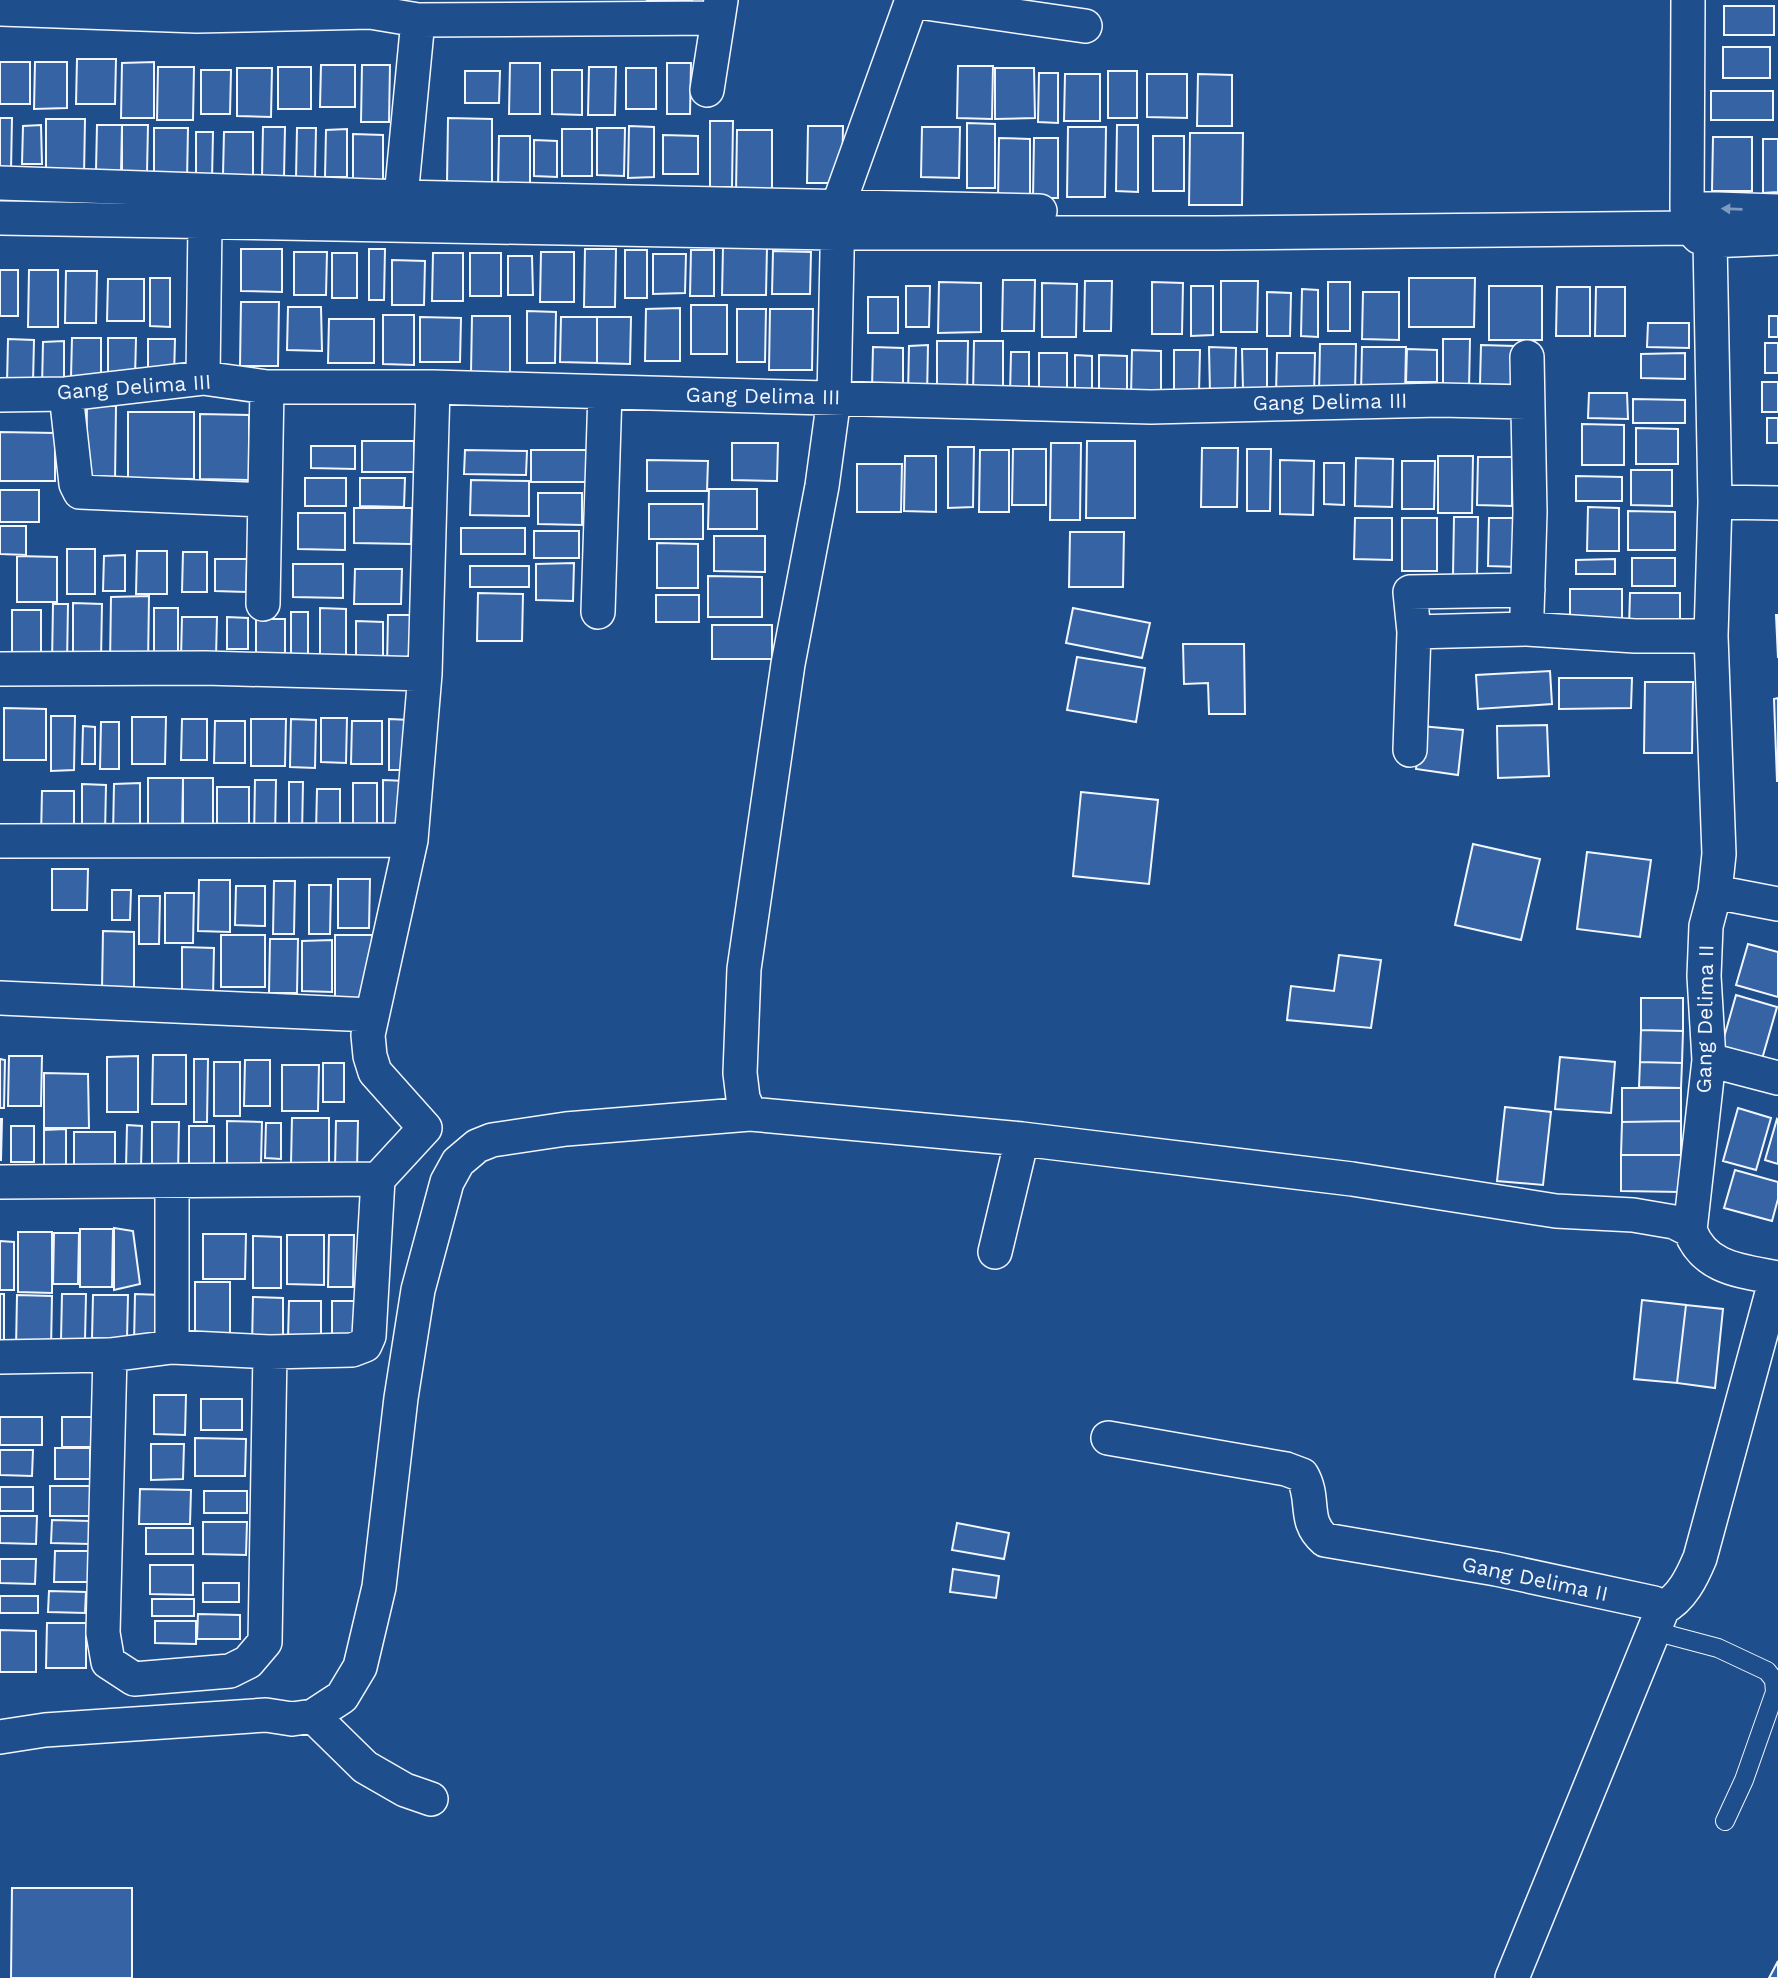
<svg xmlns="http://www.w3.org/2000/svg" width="1778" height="1978" font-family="'Work Sans',sans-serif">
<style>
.building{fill:#3563a3;stroke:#f2f6ff;stroke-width:2}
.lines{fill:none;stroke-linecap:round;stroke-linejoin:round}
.service-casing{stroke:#f2f6ff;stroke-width:20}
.minor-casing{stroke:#f2f6ff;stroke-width:36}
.service{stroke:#1f4e8c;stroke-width:18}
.minor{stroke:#1f4e8c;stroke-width:33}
.oneway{fill:#7e9ac0}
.labels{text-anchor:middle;stroke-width:5;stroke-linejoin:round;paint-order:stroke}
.street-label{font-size:21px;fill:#f2f6ff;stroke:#1f4e8c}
</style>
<rect width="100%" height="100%" fill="#1f4e8c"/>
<path class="building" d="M647 0H692L691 11H646Z
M1724 6H1774V35H1724Z
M1723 47H1770V78H1723Z
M77 59H116L115 104H76Z
M0 62H30V104H0Z
M35 62H67V108L34 109Z
M154 62V118H121L122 63Z
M510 63H540V114H509Z
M667 63H691L690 114H667Z
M321 65H355V107H320Z
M362 65H390L389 122H361Z
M958 66H993L992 119 957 118Z
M158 67H194L193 120H157Z
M278 67H311V109H278Z
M589 67H616L615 115H588Z
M237 68H272L271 117 237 116Z
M626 68H656V109H626Z
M995 68H1034L1035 118 995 119Z
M201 70H231L230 114H201Z
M552 70H582V115L552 114Z
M465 71H500L499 103H465Z
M1108 71H1137V118H1108Z
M1039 73H1058V123L1038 122Z
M1065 74H1100V121H1064Z
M1147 74H1187V118L1147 117Z
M1198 74 1232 75V126H1197Z
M1711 91H1773V120H1711Z
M0 118H12L11 170H0Z
M448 118 492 119V184L447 183Z
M46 119H85L84 176 46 175Z
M710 121H733L732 187H710Z
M967 123 995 124V188H967Z
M41 125 42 164H22L23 126Z
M97 125H122V171L96 170Z
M122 125H148L147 173H121Z
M1117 125H1138V192L1116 191Z
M629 126 654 127V177L628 178Z
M808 126H843L842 183H807Z
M263 127H285L284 177H262Z
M922 127H960L959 178 921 177Z
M1068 127H1106L1105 197H1067Z
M154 128H188L187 181H154Z
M297 128H316L315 180 296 179Z
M597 128H625L624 176 597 175Z
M347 129V177H325L326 130Z
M562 129H592V176H562Z
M737 130H772V193H736Z
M196 132H213L212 180H196Z
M224 132H253V175H223Z
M1190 133H1243L1242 205H1189Z
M353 134 383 135V180L353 181Z
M663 135 698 136V174H663Z
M499 136H530V188L498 187Z
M1153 136H1184V191H1153Z
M1713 137H1752V191H1712Z
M999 138 1030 139V201L998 200Z
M1034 138H1058V198H1033Z
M1763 139H1778V192L1763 193Z
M534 140 557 141V177L534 176Z
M723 247H767L766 295H722Z
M241 249H282V292L241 291Z
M369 249H385L384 300H369Z
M585 249H616L615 307H584Z
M625 250H647V298H625Z
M691 250H714V296H690Z
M773 251 811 252 810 294H772Z
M294 252H327L326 295H294Z
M541 252H574V302H540Z
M332 253H357V298H332Z
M433 253H463V301H432Z
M470 253H501V296H470Z
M653 254H686L685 293 653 294Z
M508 256H532L533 295H508Z
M392 260 425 261 424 305H392Z
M0 270H18V316H0Z
M29 270H58V327H28Z
M66 271H97L96 323H65Z
M150 278H170V327L150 326Z
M1409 278H1475L1474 327H1409Z
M108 279H144V321H107Z
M1003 280H1035L1034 331H1002Z
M1085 281H1112L1111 331H1084Z
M1221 281H1258L1257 332H1221Z
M939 282 981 283V332L938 333Z
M1152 282 1183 283 1182 334H1152Z
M1328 282H1350V331H1328Z
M1042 283 1077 284 1076 337H1042Z
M906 286H930L929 327H906Z
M1191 286H1213V335L1191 336Z
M1489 286H1542V340H1489Z
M1557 287H1590V336H1556Z
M1596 287H1625V336H1595Z
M1302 289 1318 290V337L1301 336Z
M1267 292 1291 293 1290 336H1267Z
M1363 292H1399V340L1362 339Z
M868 297H898V333H868Z
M241 302H279L278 366H240Z
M691 305H727V354H691Z
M288 307H321L322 351 287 350Z
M680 308V361H645L646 309Z
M737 309H766L765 362H737Z
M770 309H813L812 370H769Z
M527 311 556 312 555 363H527Z
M383 315H414V365L383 364Z
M472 316H510V374L471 373Z
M1769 316H1778V337H1769Z
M420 317 461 318 460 362H420Z
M561 317H597V363L560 362Z
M597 317H631L630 364 597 363Z
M329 319H374V363H328Z
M1648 323H1689V348L1647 347Z
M72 338H101V377H71Z
M108 338H136L135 379 108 378Z
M8 339 34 340 33 383H7Z
M148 339H175L174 377H148Z
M1443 339H1470L1469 389 1443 388Z
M64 341V386L42 387 43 342Z
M937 341H968L967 398 937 397Z
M974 341H1003V395H973Z
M1765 343H1778V373H1765Z
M1320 344H1356L1355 395 1319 394Z
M928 345 927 396H908L909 346Z
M1481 345 1515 346 1514 385 1480 384Z
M873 347 903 348V388H872Z
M1209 347 1236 348 1235 393H1210Z
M1362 347H1406L1405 395 1361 394Z
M1242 349H1267V390H1243Z
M1407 349 1437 350V382H1406Z
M1132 350 1161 351V395H1131Z
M1174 350H1200L1199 393H1174Z
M1011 352H1029V395H1010Z
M1039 353H1067V396H1039Z
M1277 353H1315L1314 395 1276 394Z
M1685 353V379L1641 378V354Z
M1075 355 1092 356V395H1075Z
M1099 355 1127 356V398H1099Z
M1762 382H1778V412H1762Z
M1589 393H1627L1628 419 1588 418Z
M1633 399 1685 400V423H1633Z
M87 406H116L115 482H86Z
M128 412H194V479L128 478Z
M200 414 249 415V480L200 479Z
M1767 418H1778V443H1767Z
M1582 424 1624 425V465H1582Z
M1636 428 1678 429V464H1636Z
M0 432 55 433V481H0Z
M362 441H414V472H362Z
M1087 441H1135V518H1086Z
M732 443H778L777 481 732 480Z
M1051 443H1081L1080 520H1050Z
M311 446H355V469L311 468Z
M948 447H974L973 507 948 508Z
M1202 448H1238L1237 507H1201Z
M1013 449H1046V505H1012Z
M1247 449H1271L1270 511H1247Z
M465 450 527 451 526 475 464 474Z
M531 450H593V482H531Z
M980 450H1009V512H979Z
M905 456H936V512L904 511Z
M1438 456H1473L1472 513H1438Z
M1478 457H1512V506L1477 505Z
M1356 458 1393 459 1392 507 1355 506Z
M647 460 708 461 707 491H647Z
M1280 460 1314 461 1313 515 1280 514Z
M1402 461H1435L1434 509H1402Z
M1324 463H1344V505L1324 504Z
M857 464H902L901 512H857Z
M1631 470H1672V506L1631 505Z
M1576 476 1622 477V501H1576Z
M305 478H346V506H305Z
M360 478H405L404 507 360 506Z
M471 480 529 481V516L470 515Z
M709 489H757V529H708Z
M0 490H39V522H0Z
M538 493H582V525L538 524Z
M649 504H703V539H649Z
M1588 507 1619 508V551H1587Z
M354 508H412L411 544 354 543Z
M1628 511 1675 512V550H1628Z
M298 513H345V550L298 549Z
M1454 517H1478L1477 575H1453Z
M1355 518H1392V560L1354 559Z
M1402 518H1437V571H1402Z
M1489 518H1518V567L1488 566Z
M0 526H26V555L0 554Z
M461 528H525V554H461Z
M534 531H579V558H534Z
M1070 532H1124L1123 587H1069Z
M714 536H765V572L714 571Z
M657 543 698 544V588H657Z
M67 549H95V594H67Z
M137 551H167V594H136Z
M183 552H207V592H182Z
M125 555V591H103L104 556Z
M17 556 57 557V602H17Z
M1632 558H1675V586H1632Z
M215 559H247L246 592 215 591Z
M1615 559V574H1576V560Z
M574 563 573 601 536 600V564Z
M293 564H343V598L293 597Z
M470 566H529V587H470Z
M355 569H402L401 604H354Z
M708 576 762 577V617H708Z
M1570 589H1622V622H1570Z
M478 593 523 594 522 641H477Z
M1630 593H1680V629H1629Z
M656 595H699V622H656Z
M149 596 148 665 110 664 111 597Z
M73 603 102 604 101 660H73Z
M53 604H68L67 664H52Z
M154 608H178V659H154Z
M320 608 346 609V669H320Z
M1073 608 1150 623 1142 658 1066 643Z
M12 610H41V665H12Z
M291 612H308V661L291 660Z
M388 615H414V668H387Z
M1776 615H1778V658Z
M182 617H217L216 658H181Z
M227 617 248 618V649H227Z
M256 619H285V653H256Z
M356 621 383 622V665H356Z
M712 625H772V659H712Z
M1183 644H1244L1245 714H1209L1208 683 1184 684Z
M1077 657 1145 668 1136 722 1067 710Z
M1550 671 1552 704 1478 709 1476 675Z
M1559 678H1632L1631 708 1559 709Z
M1645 682H1693L1692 753H1644Z
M1778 698V781H1777L1774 699Z
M4 708 46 709V760H4Z
M51 716H75L74 770 51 771Z
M132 717H166L165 764H132Z
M321 718H347L346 763 321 762Z
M182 719H207V760H181Z
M251 719H286L285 766H251Z
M291 719 316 720 315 768 290 767Z
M389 719 410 720 409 770H389Z
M215 721H245V763H214Z
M352 721H382V764H351Z
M101 722H119V769H100Z
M1547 725 1549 776 1498 778 1497 726Z
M83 726 95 727V764H82Z
M1421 726 1463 730 1458 775 1416 769Z
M148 778H183L182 834H148Z
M183 778H213V831H183Z
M255 780H276L275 838 254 839Z
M383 780 406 781 405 829H383Z
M289 782H303L302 835H289Z
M140 783V835H113L114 784Z
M353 783H377V830H353Z
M82 784 106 785 105 834 82 835Z
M217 787H249V835H217Z
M317 789H340V832H316Z
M42 791H74V837H41Z
M1081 792 1158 800 1149 884 1073 876Z
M1473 844 1540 859 1521 940 1455 925Z
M1587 852 1651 860 1640 937 1577 929Z
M52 869H88L87 910H52Z
M338 879H370L369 928H338Z
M199 880H230V932L198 931Z
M274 881H295L294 934H273Z
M309 885H331L330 934H309Z
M236 886H265V926L235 925Z
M112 890H131L130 920H112Z
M165 893H194L193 943H165Z
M139 896H160L159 944H139Z
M103 931 134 932V989H102Z
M221 935H265V987H221Z
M335 935H372L371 998H335Z
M270 939H298L297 993H269Z
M332 940V992L302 991V941Z
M1748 944 1778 952V997L1736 985Z
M182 947 214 948 213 999 182 998Z
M1339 955 1381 960 1371 1028 1287 1020 1291 986 1334 991Z
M1736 995 1777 1007 1762 1059 1721 1048Z
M1641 998H1683V1031L1641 1030Z
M1641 1030 1683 1031 1682 1063 1640 1062Z
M153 1055H186V1104H152Z
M9 1056H42L41 1106H8Z
M138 1056V1112H107V1057Z
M1560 1057 1615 1062 1611 1113 1555 1109Z
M0 1059 5 1060 4 1108H0Z
M194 1059H208L207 1122H194Z
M245 1060H270V1106H244Z
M214 1062H240V1116H214Z
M1640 1062 1682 1063 1681 1088 1639 1087Z
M323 1063H344V1102H323Z
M282 1065H319L318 1111H282Z
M44 1073 88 1074 89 1128H44Z
M1622 1088H1681V1121L1622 1122Z
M1505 1107 1551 1112 1543 1185 1497 1181Z
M1738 1108 1771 1118 1756 1170 1723 1161Z
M292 1118H329V1163H291Z
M0 1119H2L1 1160H0Z
M1777 1119 1778 1120V1164L1765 1160Z
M227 1121 262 1122 261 1164H227Z
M336 1121H358L357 1169 335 1168Z
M1681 1121V1155H1621L1622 1122Z
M152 1122H179L178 1174H152Z
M266 1123H281V1159L265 1158Z
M127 1125 142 1126 141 1168H126Z
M11 1126H34V1162H11Z
M189 1126H214V1165L189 1166Z
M66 1129V1165H44V1130Z
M74 1132H115V1172H74Z
M1621 1155H1681V1192L1621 1191Z
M1735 1170 1778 1182V1199L1772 1221 1724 1208Z
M114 1228 133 1231 140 1284 114 1290Z
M80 1229H113L112 1287H80Z
M18 1232H52V1293L18 1292Z
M54 1233H79L78 1284H53Z
M203 1234H246L245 1279H203Z
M287 1235H324V1285L287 1284Z
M329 1235H354L353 1287H328Z
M253 1236 281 1237V1288H253Z
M0 1241 14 1242V1290H0Z
M195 1282H230V1338H195Z
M0 1294H4V1342H0Z
M62 1294H86L85 1340H61Z
M135 1294 161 1295 160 1344H134Z
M17 1295 52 1296 51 1349H16Z
M93 1295H128L127 1339 92 1338Z
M253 1297 283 1298V1347H252Z
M1642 1300 1686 1305 1677 1383 1634 1379Z
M289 1301H321V1339H288Z
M332 1301H356L355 1336 332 1335Z
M1686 1305 1723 1309 1715 1388 1677 1383Z
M154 1395H186L185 1435 154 1434Z
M201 1399H242V1430H201Z
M0 1417H42V1445H0Z
M62 1417H96V1447H62Z
M195 1438 246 1439 245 1476H195Z
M151 1444H184L183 1479 151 1480Z
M55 1448H90V1479H55Z
M0 1450H33L32 1476 0 1475Z
M50 1486H93V1516H50Z
M0 1487H33V1511H0Z
M140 1489 191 1490 190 1524H139Z
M204 1491H247V1513H204Z
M0 1516H37L36 1544 0 1543Z
M52 1520 89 1521 90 1544 51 1543Z
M203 1522H247L246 1555 203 1554Z
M957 1523 1009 1533 1004 1559 952 1550Z
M146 1528H193V1554H146Z
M55 1551H89L88 1582H54Z
M0 1559H36L35 1584 0 1583Z
M150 1565H193V1595L150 1594Z
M953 1569 999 1576 996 1598 950 1592Z
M203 1583H239V1602H203Z
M49 1591 86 1592 85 1613 48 1612Z
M0 1596H38V1613H0Z
M152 1599H194V1616H152Z
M198 1614 240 1615V1639H197Z
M155 1621H196V1644L155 1643Z
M47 1623H86V1668H46Z
M0 1630 36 1631V1672H0Z
M12 1888H132V1978H11Z
M1778 1961V1978H1769Z"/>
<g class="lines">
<defs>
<path id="service" d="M1654 1631 1718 1648 1767 1671 1774 1680 1775 1692 1744 1780 1725 1821"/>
<path id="minor" d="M1688 0 1687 208 1690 228 1699 237 1710 241 1778 238
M912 1 1085 26
M0 9 197 16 370 12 418 20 718 18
M707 90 721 0
M0 183 401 197 1040 211
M401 197 418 20
M1687 208 1778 211
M0 218 836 233H1215L1690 228
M1710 241 1715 502 1711 636 1719 854 1715 892 1778 904
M1527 357 1530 512 1527 613
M203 378 205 223
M66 394 76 484 80 492 265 500
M0 395 66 394 203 378 267 387H433L1151 407 1440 400 1527 402
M1715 502 1778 503
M263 604 267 387
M598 612 605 392
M1414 632 1527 629 1635 636H1711
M0 669 205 668 425 674
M1410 750 1414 632 1410 592 1528 590
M0 841 411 840
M0 998 371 1015
M1709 1060 1778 1078
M750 1114 743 1098 740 1073 744 969 788 664 822 486 834 398 838 206 912 0
M0 1182 378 1179
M1690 1230 1709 1060 1704 976 1706 926 1715 892
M995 1252 1022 1139
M172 1347V1182
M110 1355 103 1633 108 1662 134 1679 230 1671 248 1662 265 1642 270 1352
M0 1357 110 1355 172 1347 270 1352 352 1350 365 1345 369 1336 378 1179 425 1128 375 1072 370 1056 368 1035 411 840 425 674 433 387
M1108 1438 1286 1469 1302 1475C1316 1499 1302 1521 1325 1540L1496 1569 1654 1603 1663 1608C1682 1598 1692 1577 1700 1558L1776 1278
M313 1716 365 1767 405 1790 431 1799
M0 1737 45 1730 266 1715 292 1719 313 1716 342 1697 360 1667 379 1587 401 1398 418 1290 447 1182 458 1162 477 1146 492 1140 566 1129 750 1114 1022 1139 1352 1179 1556 1211 1633 1215 1674 1222 1690 1230C1704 1269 1742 1271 1778 1278
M1512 1978 1663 1608"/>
</defs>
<use href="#service" class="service-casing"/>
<use href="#minor" class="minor-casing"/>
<use href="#service" class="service"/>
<use href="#minor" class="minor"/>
</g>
<defs><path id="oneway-solid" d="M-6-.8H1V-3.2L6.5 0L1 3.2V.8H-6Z" transform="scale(1.75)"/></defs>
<use class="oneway" href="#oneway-solid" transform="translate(1732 209) rotate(-178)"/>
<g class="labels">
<g class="street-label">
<text transform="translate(134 387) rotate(-4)" y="7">Gang Delima III</text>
<text transform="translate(763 396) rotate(1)" y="7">Gang Delima III</text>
<text transform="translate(1330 402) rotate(-1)" y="7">Gang Delima III</text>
<text transform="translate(1705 1019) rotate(-89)" y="7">Gang Delima II</text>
<text transform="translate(1535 1579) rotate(12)" y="7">Gang Delima II</text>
</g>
</g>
</svg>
